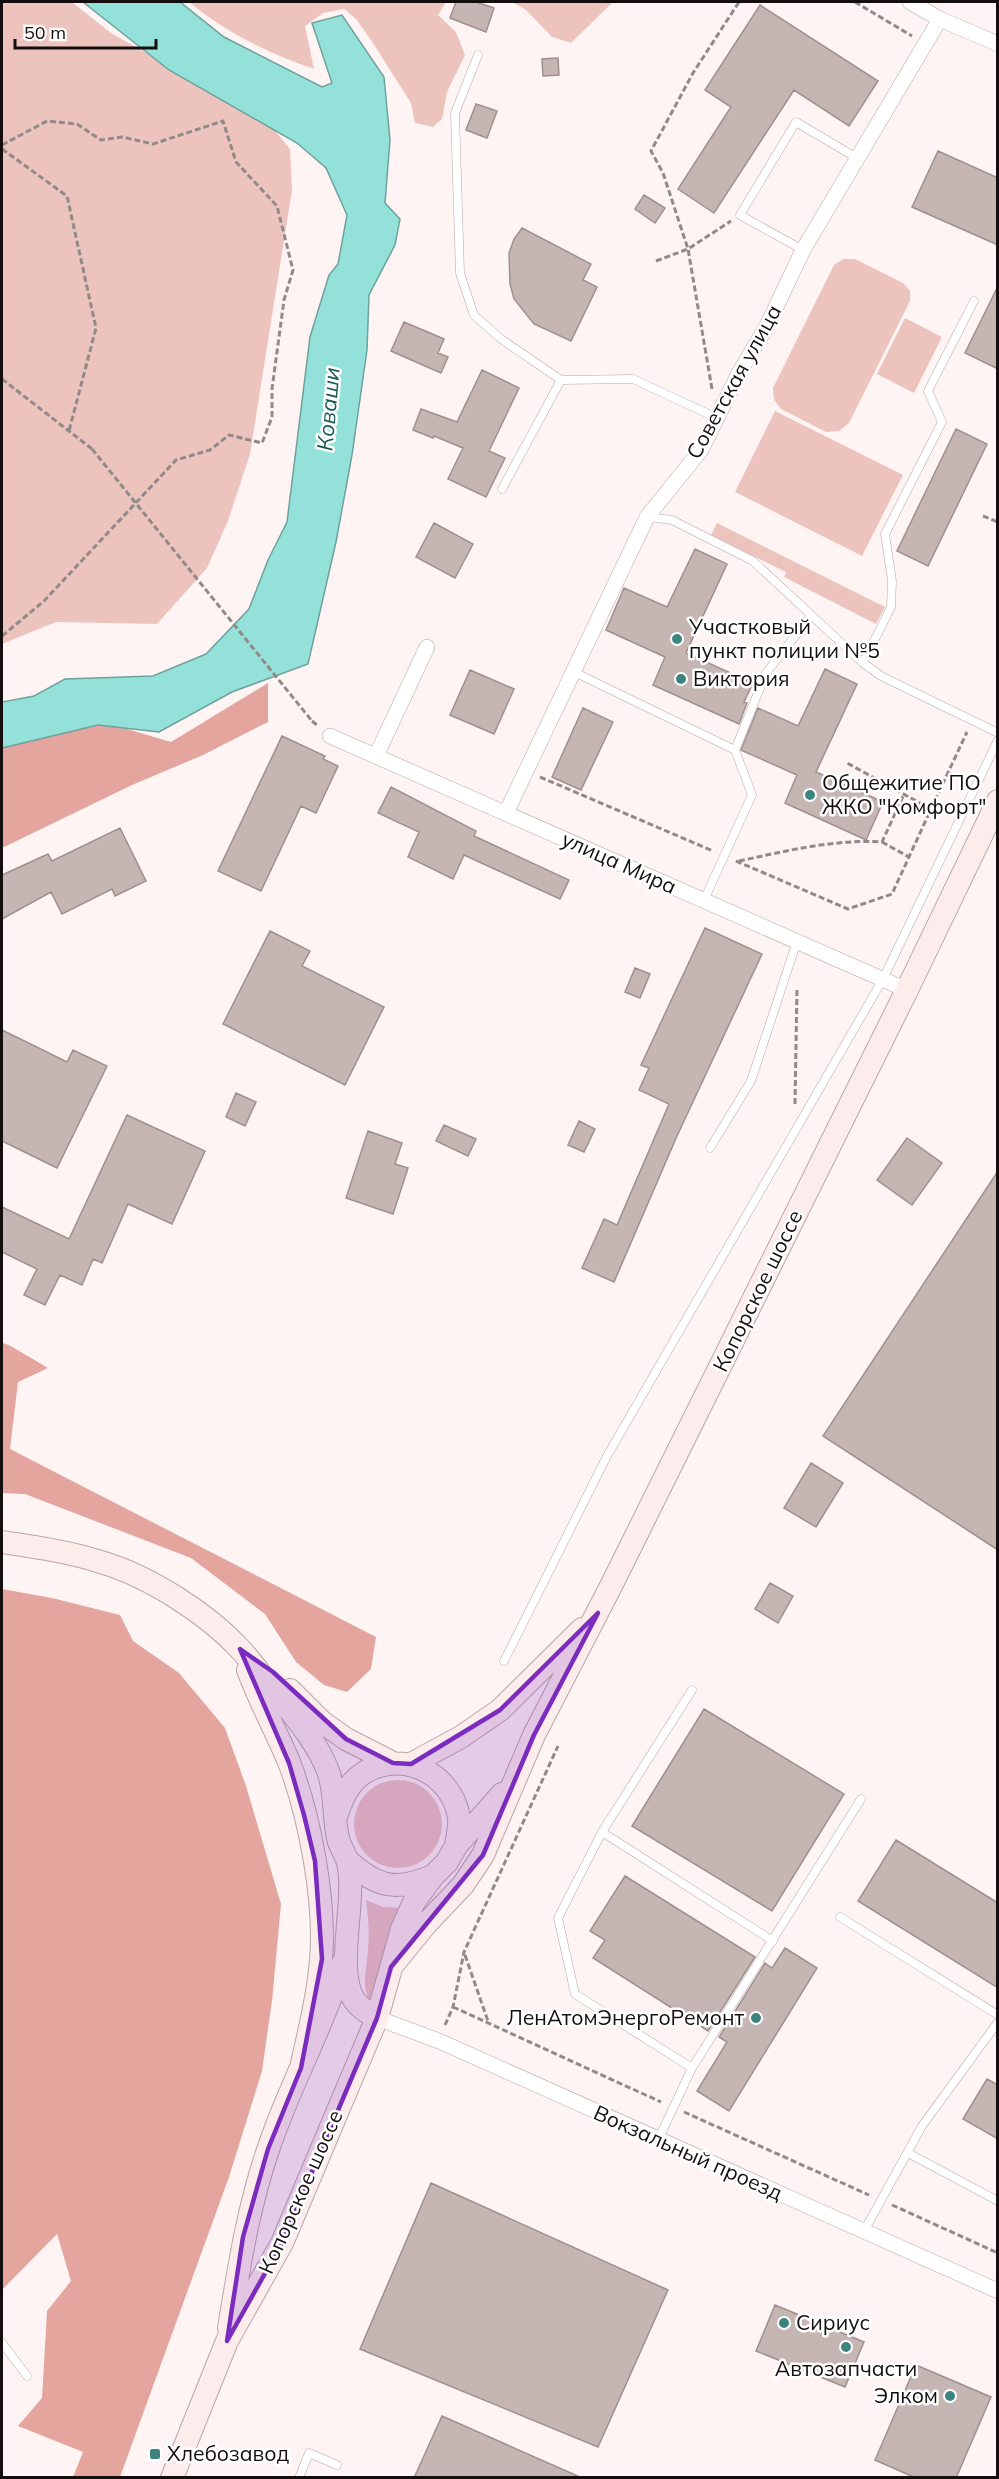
<svg xmlns="http://www.w3.org/2000/svg" width="999" height="2479" font-family="Mulish,sans-serif">
<style>
.green{fill:#edc3be}
.forest{fill:#e4a59e}
.water{fill:#94e1da;stroke:#6ea29d;stroke-width:1.5}
.building{fill:#c5b6b4;stroke:#9f908e;stroke-width:1.5}
.lines{fill:none;stroke-linecap:round;stroke-linejoin:round}
.lane-casing{stroke:#b7a8a6;stroke-width:9}
.street-casing{stroke:#b7a8a6;stroke-width:16}
.secondary-casing{stroke:#b7a8a6;stroke-width:24}
.path{stroke:#918a89;stroke-width:3;stroke-dasharray:6 3;stroke-linecap:butt}
.lane{stroke:#fff;stroke-width:8}
.street{stroke:#fff;stroke-width:15}
.secondary{stroke:#fceceb;stroke-width:22}
.path-bridge{stroke:#918a89;stroke-width:3;stroke-dasharray:6 3;stroke-linecap:butt}
.marked{fill:#7b2cbf;fill-opacity:0.2;stroke:#7b2cbf;stroke-width:4.5;stroke-linejoin:round}
.poi-dot{fill:#3d847f;stroke:#fff;stroke-width:2}
.labels{text-anchor:middle;stroke-width:5;stroke-linejoin:round;paint-order:stroke}
.street-label{font-size:21px;fill:#140f0e;stroke:#fff}
.poi-label{font-size:21px;fill:#140f0e;stroke:#fff;text-anchor:start}
.water-label{font-size:22px;font-style:italic;fill:#185955;stroke:#fff}
</style>
<rect width="100%" height="100%" fill="#fef4f3"/>
<path class="green" d="M2 2H72L111 33 268 122 290 149 292 190 250 454 228 521 207 568 157 624 56 622 2 644Z
M189 2H446L438 15 456 32 465 55 447 92 442 119 433 127 415 123 411 103 371 40 356 19 344 9 323 13 305 26 314 69C269 53 226 33 189 2Z
M512 2H613L571 43 552 37 526 10Z
M843 259H855L903 283 910 291V301L849 423 839 431 826 432 781 409 774 400 773 388 834 265Z
M905 318 942 337 914 393 877 374Z
M775 411 903 475 862 556 735 492Z
M717 523 885 607 876 624 784 577 786 572 711 535Z
M354 1824a44 44 0 1 1 88 0a44 44 0 1 1-88 0Z
M366 1900 383 1907 403 1908 372 2006C360 1987 367 1970 368 1949 370 1933 368 1917 366 1900Z"/>
<path class="forest" d="M268 683V722L203 755 132 785 2 848V749L24 740 97 720 171 742Z
M2 1343 9 1345 48 1368 18 1382 10 1449 376 1637 371 1669 347 1692 324 1685 296 1662 265 1614 191 1558 25 1494 2 1493Z
M2 1589 52 1598 120 1615 133 1641 179 1673 225 1728 246 1786 281 1904 272 2001 262 2071 229 2177 120 2477H73L83 2452 18 2426 42 2398 47 2311 71 2281 57 2234 2 2290Z"/>
<path class="water" d="M83 2H180L224 37 322 87 332 83 312 23 342 15 384 77 390 140 385 203 400 219 395 245 369 295 367 350 352 455 336 542 308 664 232 692 159 732 98 725 2 748V702L34 696 65 679 153 676 206 654 249 609 268 560 287 522 310 337 329 275 338 264 347 215 326 168 297 143 169 70Z"/>
<path class="building" d="M456 2H476L494 8 486 32 450 18Z
M760 5 878 81 849 126 794 90 714 213 678 189 731 107 705 90Z
M558 58 559 75 543 76 542 59Z
M476 104 497 111 487 138 466 130Z
M938 151 998 178V245L912 207Z
M644 195 665 208 655 223 635 209Z
M522 228 591 264 583 280 597 287 571 341 534 324 514 299 510 284 509 253 514 239Z
M998 286V369L965 353Z
M404 322 444 339 438 353 448 357 441 373 391 351Z
M482 370 519 388 489 451 505 458 486 497 448 479 463 448 434 436 433 438 413 430 421 409 457 422Z
M956 429 987 444 928 566 897 551Z
M434 523 473 544 455 578 416 557Z
M695 549 727 564 686 653 753 683 744 702 747 703 739 724 653 685 665 657 606 630 624 588 667 607Z
M825 669 857 684 816 772 883 802 866 840 785 803 797 775 741 750 758 708 798 726Z
M470 670 514 689 494 734 450 715Z
M583 708 613 722 581 790 552 777Z
M282 736 325 756 323 759 338 766 316 813 301 806 261 891 218 871Z
M391 787 476 831 474 836 569 880 560 899 464 855 453 879 408 857 419 832 378 813Z
M120 828 146 881 115 896 112 889 62 914 51 892 2 919V875L48 854 52 861Z
M705 928 762 954 677 1136 614 1282 582 1268 604 1219 617 1225 669 1104 639 1090 649 1068 641 1065Z
M270 931 310 951 302 966 384 1007 345 1085 223 1024Z
M635 968 650 974 640 998 625 992Z
M2 1030 67 1062 73 1050 107 1066 57 1168 2 1141Z
M236 1093 256 1102 245 1126 226 1117Z
M127 1115 205 1151 172 1224 128 1204 102 1263 93 1259 82 1285 60 1275 45 1305 24 1295 37 1269 2 1252V1207L69 1239Z
M579 1121 595 1129 584 1152 568 1145Z
M444 1125 476 1139 468 1156 436 1141Z
M368 1131 402 1143 395 1164 408 1168 393 1214 346 1198Z
M907 1138 942 1163 912 1205 877 1180Z
M998 1171V1550L823 1436Z
M811 1463 843 1483 816 1527 784 1508Z
M770 1583 793 1596 778 1623 755 1609Z
M704 1709 844 1794 772 1911 632 1826Z
M896 1840 998 1903V1988L858 1901Z
M625 1876 755 1957 708 2031 593 1958 605 1940 590 1931Z
M785 1948 817 1968 729 2111 697 2091 727 2042 719 2037 765 1963 772 1968Z
M987 2079 998 2085V2139L963 2119Z
M431 2183 668 2290 598 2447 360 2349Z
M775 2305 864 2342 845 2387 756 2351Z
M916 2365 991 2397 956 2478H916L875 2460Z
M442 2416 582 2478H414Z"/>
<g class="lines">
<defs>
<path id="lane" d="M478 55 455 113 460 273 474 315 501 339 561 380 633 379 717 418
M803 250 740 215 796 122 857 158
M502 489 561 380
M648 517 672 520 753 561 863 663 881 676 998 733
M863 663 891 607 892 581 885 534 942 422 928 391 974 301
M574 672 735 750 752 795 704 900
M735 750 766 673 811 616
M710 1148 751 1081 797 941
M504 1661 607 1456 883 979 998 740
M692 1690 602 1832 558 1918 575 1994 692 2068
M602 1832 773 1941
M840 1917 998 2015
M658 2140 692 2068 861 1799
M908 2153 998 2201
M864 2231 922 2126 998 2022
M2 2343 27 2376
M299 2478 309 2453 337 2465"/>
<path id="street" d="M910 2 940 19 998 44
M330 736 907 990
M376 756 427 647
M506 813 647 517 701 450 739 373 767 326 803 250 940 19
M377 2018 439 2041 998 2291"/>
<path id="secondary" d="M2 1542C36 1547 71 1552 104 1563 150 1577 208 1614 241 1650 253 1663 263 1678 275 1692 295 1717 316 1740 328 1771 336 1792 333 1816 338 1838 339 1846 346 1854 348 1863 357 1901 334 1972 355 2001 361 2009 368 2013 377 2018
M248 1670C260 1702 276 1731 289 1762 310 1817 326 1902 321 1960 318 1996 309 2032 301 2068
M290 1690 322 1722 346 1739 393 1763
M411 1764 461 1737 500 1710 582 1629
M337 1814C341 1801 346 1788 357 1778 395 1746 452 1770 459 1818 460 1826 457 1837 456 1846
M348 1861C378 1888 397 1891 433 1876
M391 1967 426 1924 463 1885 483 1855 534 1735 611 1586 907 990 998 801
M229 2328C239 2267 248 2208 268 2150 289 2086 323 2027 343 1963
M172 2478 227 2341 282 2243 377 2018 402 1929 414 1902 433 1876 447 1862 456 1846 502 1794"/>
</defs>
<use href="#lane" class="lane-casing"/>
<use href="#street" class="street-casing"/>
<use href="#secondary" class="secondary-casing"/>
<path class="path" d="M855 2 912 36
M2 145 47 121 77 124 101 140 122 137 153 144 223 121 236 162 277 206 293 270 284 300 272 389V417L262 443 229 435 210 450 176 460 44 601 2 636
M2 149 67 196 96 328 69 431
M656 261 688 249 663 173 651 151 693 73 739 2
M2 379 92 449
M712 389 688 249 731 221
M983 516 998 522
M312 721 317 725
M540 777 713 851
M931 809 967 732
M882 842 909 857
M736 861 848 909 892 894 931 809 847 763
M739 861C786 851 834 839 882 842L904 794
M795 1104 797 988
M465 1955 489 2024
M453 2007 661 2102
M445 2025 453 2007 464 1952 558 1746
M684 2112 869 2195
M892 2205 998 2253"/>
<use href="#lane" class="lane"/>
<use href="#street" class="street"/>
<use href="#secondary" class="secondary"/>
<path class="path-bridge" d="M92 449 312 721"/>
</g>
<path class="marked" d="M598 1613 534 1735 483 1855 391 1967 377 2018 282 2243 227 2341 243 2237 268 2149 301 2068 322 1959 315 1861 304 1815 289 1763 240 1649 273 1672 346 1739 393 1763 411 1764 500 1710Z"/>
<g class="poi-dot">
<circle cx="677" cy="639" r="6"/>
<circle cx="681" cy="679" r="6"/>
<circle cx="810" cy="795" r="6"/>
<circle cx="756" cy="2018" r="6"/>
<circle cx="784" cy="2323" r="6"/>
<circle cx="846" cy="2347" r="6"/>
<circle cx="950" cy="2396" r="6"/>
<rect x="149" y="2448" width="12" height="12" rx="3"/>
</g>
<g class="labels">
<g class="street-label">
<text transform="translate(734 382) rotate(-61)" y="7">Советская улица</text>
<text transform="translate(619 863) rotate(24)" y="7">улица Мира</text>
<text transform="translate(758 1291) rotate(-64)" y="7">Копорское шоссе</text>
<text transform="translate(688 2153) rotate(24)" y="7">Вокзальный проезд</text>
<text transform="translate(301 2192) rotate(-66)" y="7">Копорское шоссе</text>
</g>
<g class="poi-label">
<text x="689" y="634">Участковый<tspan x="689" dy="24">пункт полиции №5</tspan></text>
<text x="693" y="686">Виктория</text>
<text x="822" y="790">Общежитие ПО<tspan x="822" dy="24">ЖКО "Комфорт"</tspan></text>
<text x="744" y="2025" text-anchor="end">ЛенАтомЭнергоРемонт</text>
<text x="796" y="2330">Сириус</text>
<text x="846" y="2376" text-anchor="middle">Автозапчасти</text>
<text x="938" y="2403" text-anchor="end">Элком</text>
<text x="167" y="2461">Хлебозавод</text>
</g>
<g class="water-label">
<text transform="translate(328 409) rotate(-85)" y="8">Коваши</text>
</g>
</g>
<rect width="999" height="2479" fill="none" stroke="#140f0e" stroke-width="6"/>
<path d="M15 39v9h141v-9" fill="none" stroke="#140f0e" stroke-width="3"/>
<text x="24" y="39" font-size="18" fill="#140f0e" stroke="#ffffff" stroke-width="4.5" paint-order="stroke">50 m</text>
</svg>
